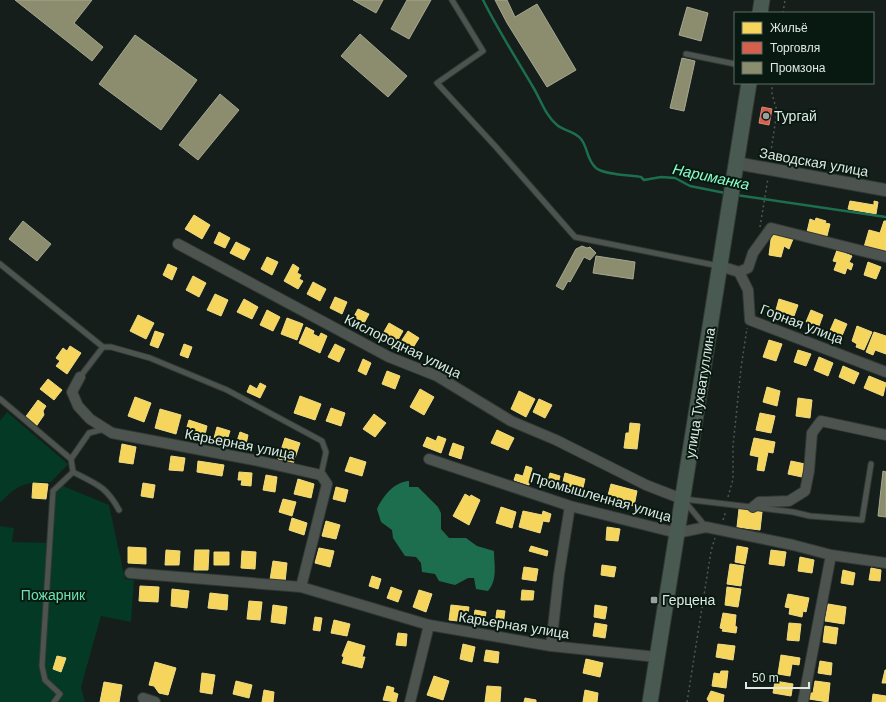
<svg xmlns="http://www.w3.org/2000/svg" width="886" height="702" font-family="Helvetica,sans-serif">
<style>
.green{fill:#033925}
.water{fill:#1d6e4e}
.homes{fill:#f6d55c;stroke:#efdb84}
.shops{fill:#d6604d;stroke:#d8897a}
.industry{fill:#8c8c6e;stroke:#a5a891}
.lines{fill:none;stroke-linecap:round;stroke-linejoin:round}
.stream{stroke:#1d6e4e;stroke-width:2.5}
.service-casing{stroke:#323834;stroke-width:7}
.minor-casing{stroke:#323834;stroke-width:12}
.tertiary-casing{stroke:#323834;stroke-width:14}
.primary-casing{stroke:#323834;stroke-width:17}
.path{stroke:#515754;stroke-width:1.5;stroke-dasharray:2 3;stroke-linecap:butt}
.service{stroke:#4d5450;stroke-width:5}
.minor{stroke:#4d5450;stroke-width:10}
.tertiary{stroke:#4d5450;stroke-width:12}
.primary{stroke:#495a53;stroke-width:15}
.poi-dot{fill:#98a19c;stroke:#081911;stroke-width:1.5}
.labels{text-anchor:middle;stroke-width:4;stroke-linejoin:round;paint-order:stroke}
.poi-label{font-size:14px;fill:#dee8e2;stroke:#081911;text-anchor:start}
.street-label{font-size:14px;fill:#dee8e2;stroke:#081911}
.park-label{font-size:14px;fill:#71e3b0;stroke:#081911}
.water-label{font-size:15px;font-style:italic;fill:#8bfdc8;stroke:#081911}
</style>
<rect width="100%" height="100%" fill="#151e1a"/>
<path class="green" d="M7 412 68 464 51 482C25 482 18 484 0 503V421Z
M63 486 109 505 125 579 134 580 131 622 101 616 81 687 85 702H0V526L14 528 12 542 51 543 56 493Z"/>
<path class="water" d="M409 481V487H418L438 507 441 513V529L449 538H466L477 546 494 551C494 565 498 579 488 591L476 589 474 578H468L455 585 439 581 435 574 422 572 421 563 416 557 405 556 393 538 392 530 381 522 377 509C383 496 394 482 409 481Z"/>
<path class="homes" d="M850 201 874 205V201L878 202 876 214 848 209Z
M194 215 210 225 202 239 185 229Z
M816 218 826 221 825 223 830 224 827 236 807 232 810 219 815 221Z
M884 221H886V253L864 247 869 230 880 233Z
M219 232 230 238 225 248 214 243Z
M772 232 793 239 789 249 784 246 781 257 769 255Z
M236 242 250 249 244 260 230 253Z
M837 250 852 256 849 262 853 264 851 270 847 268 845 274 834 270 837 262 833 261Z
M267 257 278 262 272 275 261 269Z
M868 262 881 267 876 279 864 275Z
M168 264 177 268 172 280 163 275Z
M293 264 299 268 297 273 301 275 299 279 303 281 298 289 284 281Z
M193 276 206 283 199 297 186 290Z
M313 282 326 289 320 301 307 294Z
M215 294 228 300 221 316 207 310Z
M335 297 347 302 342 314 330 308Z
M244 299 258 307 252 319 237 312Z
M779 299 798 305 794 316 776 310Z
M358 309 369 314 362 327 351 322Z
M267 310 280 317 273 331 260 325Z
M811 310 823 315 819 326 806 322Z
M138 315 154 323 146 339 130 331Z
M287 318 303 324 297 340 281 334Z
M835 319 847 324 841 338 829 333Z
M389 323 403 331 395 345 381 337Z
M857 326 872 332 864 350 856 347 857 344 852 341Z
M306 327 314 331 313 334 319 337 321 333 327 336 320 353 299 343Z
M155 331 164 334 158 348 150 345Z
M408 331 419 338 411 351 400 343Z
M874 332 886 336V354L875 350 873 355 866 352Z
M769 340 782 344 776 361 763 357Z
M184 344 192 347 188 358 180 355Z
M335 344 345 349 339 362 328 357Z
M70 346 81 353 67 374 56 366 60 361 56 358 63 348 67 351Z
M798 350 811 354 806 366 794 362Z
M819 357 833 363 828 376 814 370Z
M363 359 371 363 366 375 358 371Z
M843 366 859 373 854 384 839 377Z
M387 371 400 376 395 389 382 384Z
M869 376 886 383 883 396 864 388Z
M48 379 62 390 54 400 40 389Z
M260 383 266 386 260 398 247 392 250 385 257 389Z
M767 387 780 391 777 406 763 402Z
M420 389 434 397 424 415 410 407Z
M519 391 535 399 526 417 511 409Z
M300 396 321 404 315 420 294 413Z
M135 397 151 403 144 422 128 416Z
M798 398 812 400 810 418 796 416Z
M539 399 552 405 545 418 533 412Z
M38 400 46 406 43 411 44 415 35 428 24 419Z
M331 408 345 413 341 426 326 421Z
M160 409 181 415 176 434 155 428Z
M760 413 775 416 771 433 756 430Z
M374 414 386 423 375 437 363 429Z
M189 420 207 426 204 439 185 434Z
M630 423 640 424 637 449 624 448 626 433H629Z
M217 427 230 431 225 446 213 442Z
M497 430 514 438 508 450 491 443Z
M240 432 248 435 245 449 235 447Z
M438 436 446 439 441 453 423 446 427 437 436 441Z
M285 438 300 443 293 464 278 459Z
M754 438 775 442 773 453 768 452 764 471 757 470 759 457 750 455Z
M453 443 464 447 461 459 449 455Z
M122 444 136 447 133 464 119 462Z
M171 456 185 458 183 471 169 470Z
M350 457 366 462 362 476 345 471Z
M198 461 224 465 222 476 197 472Z
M791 461 805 464 802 477 788 474Z
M526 466 532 468 529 485 514 480 516 474 523 476Z
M239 472 252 473 251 486 241 485 242 480H238Z
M550 473 560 476 557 488 547 485Z
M565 473 585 479 581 496 561 491Z
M266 475 277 477 275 492 263 490Z
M298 479 314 484 311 498 294 494Z
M33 483 48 484 46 499 32 498Z
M143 483 155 485 153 498 141 496Z
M611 484 637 491 634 506 607 499Z
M336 487 348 490 345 502 333 499Z
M465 494 470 497 471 495 480 500 469 525 453 516Z
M283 499 296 502 292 516 279 512Z
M501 507 516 512 512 528 496 523Z
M739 509 762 512 760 530 737 527Z
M523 511 542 515 543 511 551 514 549 522 543 521 540 533 519 527Z
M292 518 307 523 304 535 289 530Z
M326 521 340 525 336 539 322 536Z
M607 527 620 529 618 541 606 540Z
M531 546 548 551 547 556 529 551Z
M737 546 748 548 745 564 735 562Z
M128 547 146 548V564L128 563Z
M319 548 334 551 330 567 315 563Z
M166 550 180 551 179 565H165Z
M195 550H209L208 570H194Z
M771 550 786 552 784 566 769 564Z
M242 551 256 552 255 569 241 568Z
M214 552H229V565H214Z
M800 557 814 560 812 573 798 571Z
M273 561 287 563 285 582 270 580Z
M730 564 744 566 741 586 727 584Z
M602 565 616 567 614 577 601 575Z
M524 567 538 569 536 581 522 579Z
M871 568 881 570 880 581 869 580Z
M843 570 855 573 853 585 841 583Z
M372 576 381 579 378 589 369 586Z
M140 586 159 587 158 602 139 601Z
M391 587 402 591 398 602 387 598Z
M727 587 741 589 738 607 725 605Z
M172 589 189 591 187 608 171 606Z
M419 590 432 594 426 612 413 607Z
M522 590 534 591 533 600H521Z
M210 593 228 595 227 610 208 608Z
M788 594 809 598 806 612 803 611 802 617 789 614 790 608 785 607Z
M249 601 262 602 260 620 247 619Z
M828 604 846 607 844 624 825 621Z
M273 605 287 607 285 624 271 622Z
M451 605 469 607 467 622 449 620Z
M595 605 607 607 605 619 594 617Z
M475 610 486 612 484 625 473 624Z
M497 610 505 611 503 625 495 624Z
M723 613 736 615 735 626 737 627 736 633 722 631 723 629 720 628Z
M315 617 322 618 320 631 313 630Z
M334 620 350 624 347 636 331 633Z
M595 623 607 625 605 638 593 636Z
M789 623 801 624 799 641 787 640Z
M825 626 838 628 836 644 823 642Z
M398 633 407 634 406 646 396 645Z
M348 641 365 646 362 657H365L362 668 342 663 344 657 342 656Z
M463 644 475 647 472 662 460 659Z
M718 644 735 646 733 660 716 657Z
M486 650 499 652 498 663 484 661Z
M781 655 800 658 799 665 792 664 790 676 778 674Z
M57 656 66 658 61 672 53 669Z
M586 659 603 663 600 677 583 673Z
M820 661 832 663 831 675 818 673Z
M155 662 176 668 168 695 159 693 154 686 149 685Z
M885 670H886V683H882Z
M721 671H728L726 688 712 686 714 673 720 674Z
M202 673 215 675 212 694 200 692Z
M434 676 449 681 443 700 427 695Z
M236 681 252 685 249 698 233 694Z
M775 681 793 684 791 696 773 693Z
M815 681 830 683 828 702 809 699 810 693H813Z
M104 682 122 685 119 702H100Z
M387 686 394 688 393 692 398 694 396 702 383 700Z
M487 686 501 687 500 702H485Z
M264 690 274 692 273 702H262Z
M585 690 598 693 597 702H583Z
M711 691 724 695 723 702H709L707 699Z
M873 694 886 696V702H872Z
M525 698 536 700V702H524Z"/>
<path class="shops" d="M762 107 772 109 769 125 759 123Z"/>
<path class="industry" d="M15 0H92L74 23 103 47 92 61Z
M353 0H383L376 13Z
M407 0H431L409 39 391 29Z
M495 0H507L515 17 537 4 576 70 547 87 507 23Z
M687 7 708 13 701 41 679 35Z
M360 34 407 76 388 97 341 56Z
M135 35 197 80 161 130 99 84Z
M682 58 695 61 684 111 670 108Z
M220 94 239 110 198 160 179 145Z
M23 221 51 244 37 261 9 239Z
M582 246 587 248 590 247 596 253 590 260 584 257 570 282 568 281 563 290 556 286 576 249Z
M596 256 635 262 633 279 593 273Z
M368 325 373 329 368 335 363 331Z
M883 471 886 472V517L878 516Z"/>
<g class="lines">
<path class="stream" d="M483 0C498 30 516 58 533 87 541 100 545 115 557 125 564 131 575 131 581 139 588 147 586 159 596 168 605 175 630 175 641 177L644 180 661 177 675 178 690 186 725 193
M736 195 886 217"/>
<defs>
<path id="service" d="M452 0 483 51 437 83 496 147 575 237 719 266
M686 54 735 64
M0 264 103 347
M103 347H111L150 358 227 390 322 441 326 452 321 475
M80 377 103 347
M0 399 71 459 73 472C96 484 106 486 119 510
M71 459 89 433 104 429
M683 499 793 512 810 516 862 520 871 464
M686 503 706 527
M54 702 60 694 45 680 42 666 53 491 73 472"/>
<path id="minor" d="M178 244 389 357 437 376 511 421 556 440 646 485 682 499
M720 266 739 272 748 290 750 320 886 372
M739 272 748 268 753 253 771 228 886 257
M80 377 72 392 78 406 90 419 112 433 254 460 321 475 327 484 301 587
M429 459 570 506 677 533 706 527 793 545 831 555 886 563
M753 507 759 502 789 501 805 491 809 471 812 433 821 421 886 435
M130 573 301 587 429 625 551 646 657 657
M551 646 559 574 570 506
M143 698 155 702
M410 702 429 625
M803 702 831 555"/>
<path id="tertiary" d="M736 163 886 190"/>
<path id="primary" d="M760 13 762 0
M650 702 749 83"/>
</defs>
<use href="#service" class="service-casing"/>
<use href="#minor" class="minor-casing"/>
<use href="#tertiary" class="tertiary-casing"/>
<use href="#primary" class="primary-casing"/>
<path class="path" d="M783 13 785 0
M770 158 777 111 772 94V83
M760 227 768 178
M728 497 733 479V446L741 368 747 328
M723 520 726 511
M687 702 711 551 715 538"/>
<use href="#service" class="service"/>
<use href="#minor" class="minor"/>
<use href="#tertiary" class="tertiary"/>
<use href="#primary" class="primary"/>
</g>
<g class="poi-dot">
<circle cx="766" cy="116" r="4"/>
<rect x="650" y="596" width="8" height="8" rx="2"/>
</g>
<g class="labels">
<g class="poi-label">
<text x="774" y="121">Тургай</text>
<text x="662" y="605">Герцена</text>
</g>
<g class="street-label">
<text transform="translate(814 162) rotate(10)" y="5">Заводская улица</text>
<text transform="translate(802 324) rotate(21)" y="5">Горная улица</text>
<text transform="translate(403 346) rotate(26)" y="5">Кислородная улица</text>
<text transform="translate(700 393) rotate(-81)" y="5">улица Тухватуллина</text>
<text transform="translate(240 444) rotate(11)" y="5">Карьерная улица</text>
<text transform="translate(601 497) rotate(16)" y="5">Промышленная улица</text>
<text transform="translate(514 625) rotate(9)" y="5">Карьерная улица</text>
</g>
<g class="park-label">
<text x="53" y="600">Пожарник</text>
</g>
<g class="water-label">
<text transform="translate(711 177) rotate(12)" y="5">Нариманка</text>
</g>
</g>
<rect x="734" y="12" width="140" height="72" fill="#081911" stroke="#5e6c65"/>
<rect x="742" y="22" width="20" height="12" fill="#f6d55c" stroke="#5e6c65"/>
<text x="770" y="32" font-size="12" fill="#dee8e2">Жильё</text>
<rect x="742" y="42" width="20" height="12" fill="#d6604d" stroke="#5e6c65"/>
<text x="770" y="52" font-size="12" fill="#dee8e2">Торговля</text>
<rect x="742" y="62" width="20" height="12" fill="#8c8c6e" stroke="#5e6c65"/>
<text x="770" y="72" font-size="12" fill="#dee8e2">Промзона</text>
<path d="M746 682v6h63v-6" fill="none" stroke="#dee8e2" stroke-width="2"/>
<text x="752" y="682" font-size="12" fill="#dee8e2" stroke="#081911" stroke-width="3" paint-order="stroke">50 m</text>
</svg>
